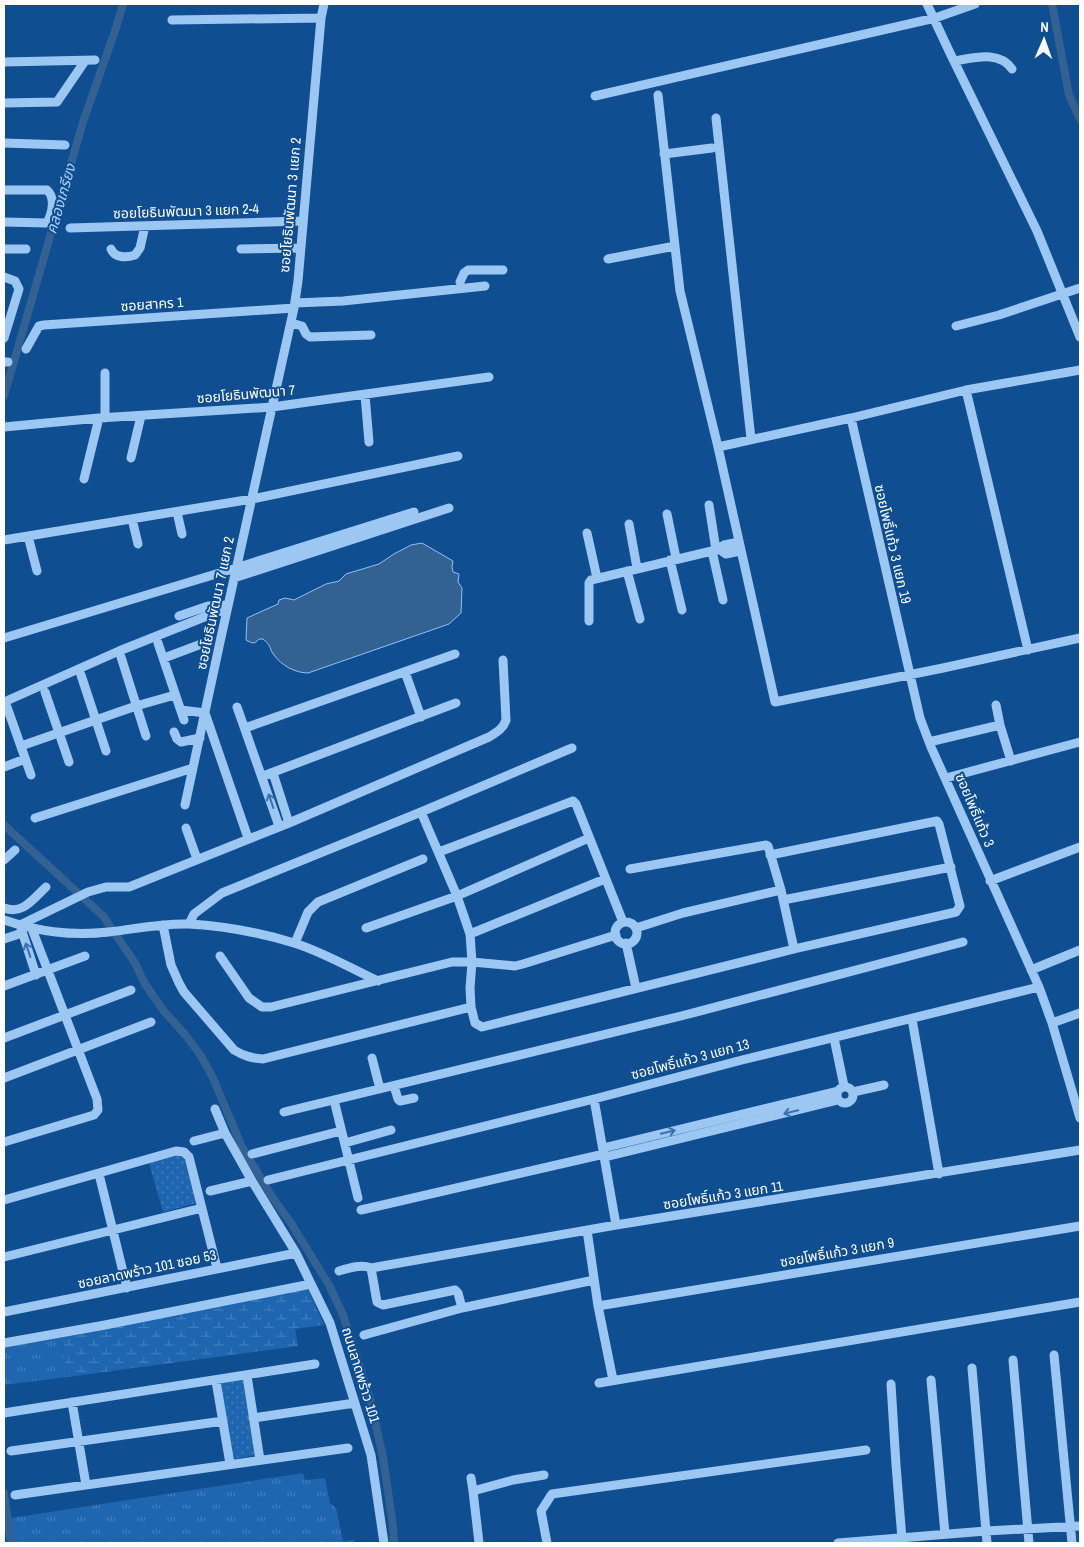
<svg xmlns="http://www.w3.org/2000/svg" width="1084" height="1547" font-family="'Archivo Narrow','Noto Sans Thai',sans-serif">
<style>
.grass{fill:url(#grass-tufts)}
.wetland{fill:url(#wetland-marsh)}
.park{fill:url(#park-dots)}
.water{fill:#326192;stroke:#8dc3f7}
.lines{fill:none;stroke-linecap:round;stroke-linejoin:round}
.canal{stroke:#326192;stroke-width:8}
.minor{stroke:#9cc7f3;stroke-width:9}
.oneway{stroke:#3a72af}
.labels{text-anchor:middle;stroke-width:4;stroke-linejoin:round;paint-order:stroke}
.street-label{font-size:14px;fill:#fff;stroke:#104e92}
.water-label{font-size:15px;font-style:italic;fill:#a8d1fa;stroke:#104e92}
</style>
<defs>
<pattern id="grass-tufts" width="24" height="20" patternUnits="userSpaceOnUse" patternTransform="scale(1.25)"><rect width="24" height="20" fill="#1f66b0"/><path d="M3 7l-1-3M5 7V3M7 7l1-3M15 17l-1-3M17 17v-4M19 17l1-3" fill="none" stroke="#417dbc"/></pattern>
<pattern id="wetland-marsh" width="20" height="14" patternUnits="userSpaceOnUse" patternTransform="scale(1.25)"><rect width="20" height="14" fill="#1f66b0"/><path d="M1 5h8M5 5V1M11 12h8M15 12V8" fill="none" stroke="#417dbc"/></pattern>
<pattern id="park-dots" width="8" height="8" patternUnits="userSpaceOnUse" patternTransform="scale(1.25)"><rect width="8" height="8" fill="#1f66b0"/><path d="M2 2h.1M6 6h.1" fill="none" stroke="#417dbc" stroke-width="1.8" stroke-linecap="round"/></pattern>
</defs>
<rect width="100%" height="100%" fill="#104e92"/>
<path class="grass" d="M60 1335 67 1377 4 1385V1345Z
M303 1473 305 1480 325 1478 330 1503 336 1508 343 1541 354 1540V1543H14L11 1518Z"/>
<path class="wetland" d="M307 1287 324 1325 295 1329 298 1346 67 1377 60 1335Z"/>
<path class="park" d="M183 1154 197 1203 163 1212 149 1163Z
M245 1379 257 1455 232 1459 220 1383Z"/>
<path class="water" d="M422 543 453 561 452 567 453 572 459 574 458 582 462 588 461 613 449 624 308 673C295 673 281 665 274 655 269 649 272 646 263 639H259C254 645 252 643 246 640L247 618 278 604 279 600 285 598 294 600 326 584 339 581 346 574 379 564 394 554 411 545Z"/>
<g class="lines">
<path class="canal" d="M1052 4 1069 95 1080 119
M4 396 83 122 116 28 123 4
M4 825 103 916 135 963 145 984 163 1010 187 1037 201 1056 213 1078 242 1147 273 1198 291 1223 329 1285 343 1315 370 1399 383 1457 393 1526 394 1543
M4 1493 11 1543"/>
<path class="minor" d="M927 4 950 53 1037 231 1080 337
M172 20 321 18
M954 61C974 58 999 50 1012 69
M4 62 95 60
M658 95 680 291 718 447 775 702 943 668 1080 638
M595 96 935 18 975 4
M4 103 57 102 85 61
M716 118 751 439
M4 143 65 145
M664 154 712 148
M4 190H47C56 198 52 213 47 223L4 222
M70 228 302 221
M4 249H26
M111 249C115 258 126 258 135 255L140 248 145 226
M241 249 301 248
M608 259 675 246
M4 277 15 281 19 289 4 338
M460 282 464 273 468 270H503
M295 303 343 301 485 286
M291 323 302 326 306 334 310 337 371 335
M956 326 999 315 1080 288
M26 349 39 326 44 325 294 308
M4 362H8
M966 390 1028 650
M365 395 369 442
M105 418V373
M851 418 920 718 931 747 1039 987 1052 1023 1080 1118
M4 427 99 418 272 407 489 377
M718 447 851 418 966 390 1080 370
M131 458 141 416
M84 479 99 418
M709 505 716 550
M177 512 182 534
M667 514 676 558
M132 519 138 544
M629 524 637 568
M587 533 597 578
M28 536 37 571
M4 540 252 499 458 456
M719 549 726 554 740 551
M712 551 723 600
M670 560 682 610
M627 571 640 619
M234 578 449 508
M179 616 208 606 227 605
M589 621V583L591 580 716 550 724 545 739 542
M4 638 236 568 414 512
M158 643 184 720
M121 657 146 736
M164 658 204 643
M405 672 421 717
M81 675 106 751
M45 692 69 762
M4 702 119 651 227 608
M996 705 1000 725 1011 761
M7 707 31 775
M237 707 279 826
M181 710 205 713 248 838
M245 728 455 654
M174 732 177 739 181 742 200 738
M929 742 1000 725
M21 746 136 706 175 695
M4 767 25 759
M273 773 289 823
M263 776 456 703
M946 778 1080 742
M185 805 220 642 294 308 298 281 321 18 324 4
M421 812 457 896 470 934 472 962 470 988 471 1007 475 1023 482 1027 794 949 956 912 960 906 939 824 937 821 770 855
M35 818 193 768
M186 828 197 859
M439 852 573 801 576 804 623 922
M4 860 15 850
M630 869 766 845 768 846 781 890 794 949
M990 881 1080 847
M783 900 951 867
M4 908C23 915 33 899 46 887
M4 920C40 932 71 936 109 932 135 929 162 923 189 924 222 926 262 933 294 943 323 952 350 968 378 981
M615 933a11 11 0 1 1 22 0a11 11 0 1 1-22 0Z
M189 924 194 914 222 893 421 812 572 748
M163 925 171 965 179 983 184 992 234 1050C244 1056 251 1058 263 1059L471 1007
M366 928 457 896 589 838
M636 928 683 913 781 890
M470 934 605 879
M4 939 22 933
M295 943 308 912 318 902 423 859
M626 943 636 988
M220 956 249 998 262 1007H271L452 962H472L515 966 523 964 616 935
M1031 970 1080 950
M36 975 20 925 88 892 106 887H129L289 823 489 737C497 732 503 729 506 720L503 660
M4 986 85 956
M912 1019 939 1174
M1052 1023 1080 1013
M4 1038 131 990
M834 1038 844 1086
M372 1058 380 1089
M4 1078 151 1022
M394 1086 398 1099 400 1101 414 1098
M837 1095a8 8 0 1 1 16 0a8 8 0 1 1-16 0Z
M853 1092 884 1085
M594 1099 616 1225
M334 1100 358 1198
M215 1109 225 1133 252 1181 296 1253 330 1323 371 1455 384 1543
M284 1112 681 1016 963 942
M194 1141 225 1133
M4 1142 94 1115 98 1110 97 1099 32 929
M345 1143 391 1130
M603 1148 838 1091
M252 1154 341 1131
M605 1157 838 1100
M99 1174 127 1288
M268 1180 594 1099 742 1060 1039 987
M210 1191 252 1181
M4 1200 176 1151 184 1152 189 1157 217 1268
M361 1210 604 1154
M587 1230 598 1306 613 1380
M4 1257 202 1208
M371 1268 616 1225 1080 1150
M371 1268 377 1302 383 1305 455 1290 458 1293 462 1308 594 1280
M339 1271C349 1268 361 1264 371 1268
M598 1306 1080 1226
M4 1312 296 1253
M364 1335 462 1308
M4 1343 105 1325 311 1284
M1054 1355 1072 1543
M1013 1360 1029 1543
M972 1368 987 1543
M247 1376 260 1460
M931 1380 945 1534
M216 1381 230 1464
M599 1383 1080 1302
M891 1384 896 1465 902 1539
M72 1402 86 1485
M4 1413 315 1364
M253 1418 355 1403
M11 1451 223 1421
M471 1478 473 1491
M15 1495 348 1448
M479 1543 473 1491 513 1480 544 1475
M547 1543 541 1511 552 1494 866 1450
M838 1543 986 1531 1080 1526"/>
</g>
<defs><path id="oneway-shaft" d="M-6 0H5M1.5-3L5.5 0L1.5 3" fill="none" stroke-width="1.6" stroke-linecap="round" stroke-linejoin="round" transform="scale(1.25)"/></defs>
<g class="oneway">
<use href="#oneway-shaft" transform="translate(271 801) rotate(-109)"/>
<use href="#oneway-shaft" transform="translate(28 950) rotate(-109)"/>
<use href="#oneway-shaft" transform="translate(791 1112) rotate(166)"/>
<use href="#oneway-shaft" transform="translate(668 1132) rotate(-14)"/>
</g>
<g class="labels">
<g class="street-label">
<text transform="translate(290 205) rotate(-85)" y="5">ซอยโยธินพัฒนา 3 แยก 2</text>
<text transform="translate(186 211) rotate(-2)" y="5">ซอยโยธินพัฒนา 3 แยก 2-4</text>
<text transform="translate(152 304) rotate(-4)" y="5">ซอยสาคร 1</text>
<text transform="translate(246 394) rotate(-5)" y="5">ซอยโยธินพัฒนา 7</text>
<text transform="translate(893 544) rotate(77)" y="5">ซอยโพธิ์แก้ว 3 แยก 19</text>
<text transform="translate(215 603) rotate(-78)" y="5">ซอยโยธินพัฒนา 7 แยก 2</text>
<text transform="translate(975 810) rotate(67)" y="5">ซอยโพธิ์แก้ว 3</text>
<text transform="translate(690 1059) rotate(-15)" y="5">ซอยโพธิ์แก้ว 3 แยก 13</text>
<text transform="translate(723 1195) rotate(-9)" y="5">ซอยโพธิ์แก้ว 3 แยก 11</text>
<text transform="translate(837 1252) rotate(-10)" y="5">ซอยโพธิ์แก้ว 3 แยก 9</text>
<text transform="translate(147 1269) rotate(-12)" y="5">ซอยลาดพร้าว 101 ซอย 53</text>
<text transform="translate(361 1375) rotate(73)" y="5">ถนนลาดพร้าว 101</text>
</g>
<g class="water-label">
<text transform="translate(61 199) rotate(-74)" y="5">คลองเกรียง</text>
</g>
</g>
<rect width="1084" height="1547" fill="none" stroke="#ffffff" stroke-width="10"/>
<g transform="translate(1044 40) rotate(2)" stroke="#104e92" stroke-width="4" paint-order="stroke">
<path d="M0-4L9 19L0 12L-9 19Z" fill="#ffffff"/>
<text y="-8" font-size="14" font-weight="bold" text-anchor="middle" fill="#ffffff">N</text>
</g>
</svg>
